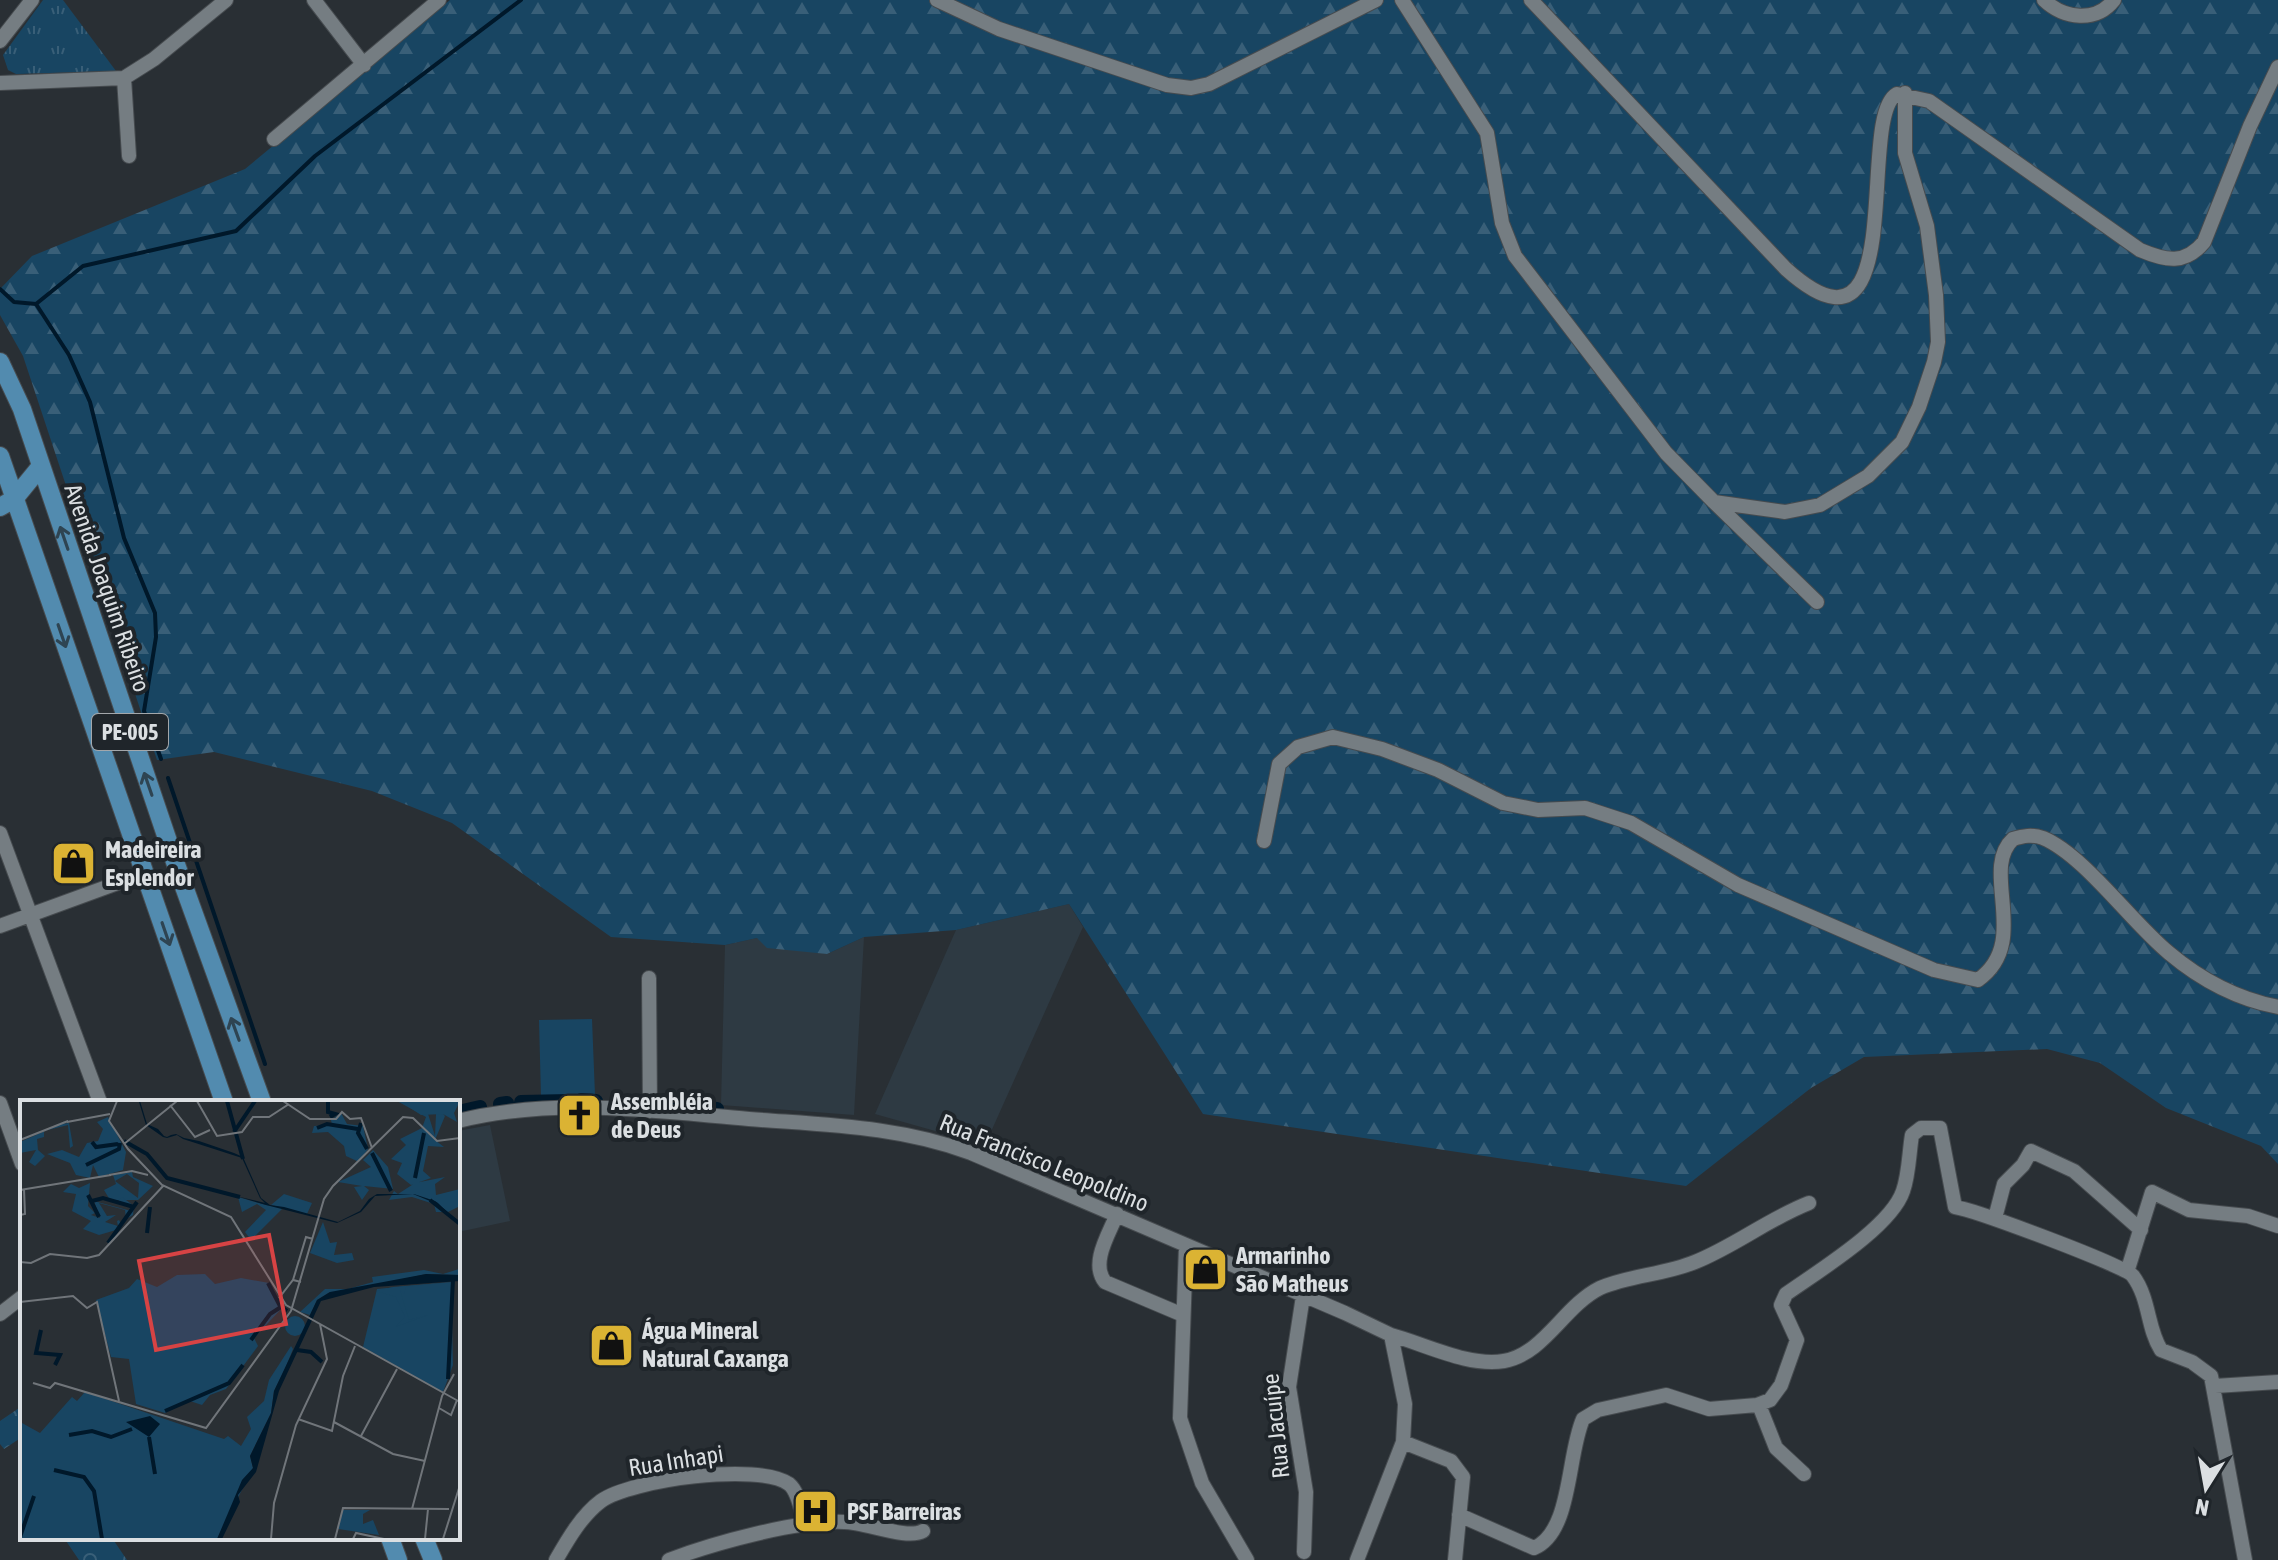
<svg xmlns="http://www.w3.org/2000/svg" width="2278" height="1560" font-family="'Asap Condensed',sans-serif">
<style>
.built{fill:#2e3a43}
.grass{fill:url(#grass-tufts)}
.forest{fill:url(#forest-firs)}
.park{fill:url(#park-crowns)}
.pitch{fill:#184562}
.lines{fill:none;stroke-linecap:round;stroke-linejoin:round}
.stream{stroke:#00182a;stroke-width:4}
.canal{stroke:#00182a;stroke-width:14}
.minor-casing{stroke:#464b4f;stroke-width:16}
.major-casing{stroke:#464b4f;stroke-width:20}
.minor{stroke:#757d82;stroke-width:14}
.major{stroke:#528baf;stroke-width:18}
.oneway{stroke:#2e4452}
.labels{text-anchor:middle;stroke-width:8;stroke-linejoin:round;paint-order:stroke}
.shield{fill:#1f252a;stroke:#a3a7ab;stroke-width:2}
.shield-label{font-size:22px;font-weight:bold;fill:#dbdfe2}
.street-label{font-size:24px;fill:#dbdfe2;stroke:#1f252a}
.poi-label{font-size:24px;font-weight:bold;fill:#dbdfe2;stroke:#1f252a;text-anchor:start}
.inset-river{fill:none;stroke:#00182a;stroke-width:4}
.inset-road{fill:none;stroke:#70757a;stroke-width:2}
.view{fill:#d74344;fill-opacity:0.15;stroke:#d74344;stroke-width:4}
.inset-edge{fill:none;stroke:#dbdfe2;stroke-width:4}
</style>
<defs>
<pattern id="grass-tufts" width="24" height="20" patternUnits="userSpaceOnUse" patternTransform="scale(2)"><rect width="24" height="20" fill="#184562"/><path d="M3 7l-1-3M5 7V3M7 7l1-3M15 17l-1-3M17 17v-4M19 17l1-3" fill="none" stroke="#395f78"/></pattern>
<pattern id="forest-firs" width="22" height="20" patternUnits="userSpaceOnUse" patternTransform="scale(2)"><rect width="22" height="20" fill="#184562"/><path d="M5 1l3.5 6h-7zM16 11l3.5 6h-7z" fill="#395f78"/></pattern>
<pattern id="park-crowns" width="20" height="18" patternUnits="userSpaceOnUse" patternTransform="scale(2)"><rect width="20" height="18" fill="#184562"/><path d="M2 6a3 3 0 1 1 6 0M12 15a3 3 0 1 1 6 0" fill="none" stroke="#395f78"/></pattern>
</defs>
<rect width="100%" height="100%" fill="#292f34"/>
<path class="built" d="M1069 904 1083 927 985 1145 875 1114 956 930Z
M864 937 854 1115 721 1105 725 945 757 938 827 954Z
M490 1125 510 1221 458 1232V1131Z"/>
<path class="grass" d="M43 0H63L116 71 16 74 8 70 3 55Z"/>
<path class="forest" d="M450 0H2278V1164L2261 1146 2166 1108 2100 1063 2047 1049 1864 1057 1811 1088 1686 1186 1203 1114 1069 904 956 930 864 937 827 954 767 948 757 938 725 945 611 937 452 823 372 791 214 752 157 760 23 356 0 315V289L32 256 245 169Z"/>
<path class="park" d="M22 1406V1437L4 1449 0 1444V1421Z
M64 1538H112L127 1560H79Z"/>
<path class="pitch" d="M592 1019 595 1095 541 1097 539 1020Z"/>
<g class="lines">
<path class="stream" d="M0 289 14 302 36 304 83 266 236 231 315 156 521 0
M36 304 69 355 90 402 124 538 155 613 156 637 144 711 161 759
M168 778 265 1064"/>
<path class="canal" d="M581 1100 596 1101
M521 1102 570 1101
M621 1102H628
M500 1104 507 1103
M656 1104 680 1106
M707 1108 717 1109
M458 1112 480 1107"/>
<defs>
<path id="minor" d="M314 0 364 65
M937 0 999 29 1167 85 1191 88 1209 84 1376 0
M1402 0 1487 133 1502 223 1515 256 1666 453 1714 502 1785 512 1820 505 1868 476 1902 442 1919 407 1934 362 1938 342 1936 295 1927 226 1905 153V93
M1531 0 1786 269C1913 383 1855 116 1897 94L1929 101 2140 250C2166 261 2185 265 2204 242L2250 126 2278 67
M2044 0C2064 19 2096 23 2114 0
M0 41 32 0
M124 78 129 156
M0 83 124 78 154 59 226 0
M274 139 439 0
M1714 502 1817 602
M0 833 100 1102
M1264 841 1279 764 1298 747 1333 737 1382 749 1438 770 1503 803 1538 810 1585 808 1631 823 1738 885 1934 970 1978 980C2032 942 1979 870 2013 839 2023 836 2032 834 2043 838 2084 855 2132 923 2169 953 2201 980 2237 999 2278 1007
M0 926 145 873
M649 978 650 1111
M0 1103 22 1164
M458 1121C554 1097 652 1111 749 1119 825 1125 899 1126 971 1153L1345 1313 1391 1335 1405 1404 1403 1442 1357 1560
M1117 1214C1109 1234 1090 1263 1105 1282L1183 1315
M1995 1218 2004 1184 2023 1165 2031 1151 2074 1171 2141 1230
M1186 1246 1180 1418 1202 1483 1247 1560
M2128 1269 2152 1192 2189 1210 2248 1216 2278 1226
M1303 1296 1289 1387 1306 1492 1304 1552
M0 1314 22 1297
M1391 1335C1425 1344 1468 1367 1504 1361 1544 1354 1564 1306 1600 1288 1630 1275 1664 1275 1695 1262 1735 1246 1768 1219 1809 1203
M2215 1386 2278 1382
M1759 1405 1776 1448 1804 1474
M1403 1442 1451 1461 1463 1477 1455 1560
M1459 1515 1534 1548C1572 1532 1567 1455 1583 1419L1598 1410 1666 1395 1709 1409 1757 1405 1770 1400 1781 1385 1797 1340 1781 1305 1786 1294C1817 1272 1891 1227 1903 1191 1909 1174 1909 1153 1912 1135L1921 1128H1940L1955 1207C1975 1210 2126 1266 2133 1276 2150 1299 2147 1328 2161 1350L2192 1362 2211 1376 2245 1560
M556 1560C568 1539 582 1515 601 1501 630 1480 759 1462 789 1484 799 1492 801 1512 805 1524
M669 1560C714 1543 797 1520 844 1522 865 1522 907 1540 923 1531"/>
<path id="major" d="M0 362 22 409 174 859 262 1102
M0 456 224 1102
M0 507 14 499 41 466
M390 1538 398 1560
M424 1538 433 1560"/>
</defs>
<use href="#minor" class="minor-casing"/>
<use href="#major" class="major-casing"/>
<use href="#minor" class="minor"/>
<use href="#major" class="major"/>
</g>
<defs><path id="oneway-shaft" d="M-6 0H5M1.5-3L5.5 0L1.5 3" fill="none" stroke-width="1.6" stroke-linecap="round" stroke-linejoin="round" transform="scale(2)"/></defs>
<g class="oneway">
<use href="#oneway-shaft" transform="translate(64 538) rotate(-109)"/>
<use href="#oneway-shaft" transform="translate(62 636) rotate(71)"/>
<use href="#oneway-shaft" transform="translate(148 784) rotate(-109)"/>
<use href="#oneway-shaft" transform="translate(166 934) rotate(71)"/>
<use href="#oneway-shaft" transform="translate(235 1029) rotate(-110)"/>
</g>
<defs>
<symbol id="shop-square" viewBox="-11 -11 22 22"><rect x="-9" y="-9" width="18" height="18" rx="4" fill="#dbb333" stroke="#1f252a"/><path d="M-5-2.5h2.3a2.7 3.5 0 0 1 5.4 0H5L5.5 6h-11ZM-1.5-2.5h3a1.5 2.3 0 0 0-3 0Z" fill="#111"/></symbol>
<symbol id="church-square" viewBox="-11 -11 22 22"><rect x="-9" y="-9" width="18" height="18" rx="4" fill="#dbb333" stroke="#1f252a"/><path d="M-1.2-6h2.4v3.5h3.3v2.4h-3.3V6h-2.4V-.1h-3.3v-2.4h3.3Z" fill="#111"/></symbol>
<symbol id="hospital-square" viewBox="-11 -11 22 22"><rect x="-9" y="-9" width="18" height="18" rx="4" fill="#dbb333" stroke="#1f252a"/><path d="M-5-5h3v3.5h4V-5h3V5h-3V1.5h-4V5h-3Z" fill="#111"/></symbol>
</defs>
<g fill-rule="evenodd">
<use href="#shop-square" x="48" y="838" width="51" height="51"/>
<use href="#church-square" x="554" y="1090" width="51" height="51"/>
<use href="#shop-square" x="1180" y="1244" width="51" height="51"/>
<use href="#shop-square" x="586" y="1320" width="51" height="51"/>
<use href="#hospital-square" x="790" y="1486" width="51" height="51"/>
</g>
<g class="labels">
<rect class="shield" x="92" y="714" width="76" height="36" rx="6"/>
<g class="shield-label">
<text x="130" y="740">PE-005</text>
</g>
<g class="street-label">
<text transform="translate(107 588) rotate(71)" y="8">Avenida Joaquim Ribeiro</text>
<text transform="translate(1044 1163) rotate(22)" y="8">Rua Francisco Leopoldino</text>
<text transform="translate(1276 1426) rotate(-96)" y="8">Rua Jacuípe</text>
<text transform="translate(676 1461) rotate(-9)" y="8">Rua Inhapi</text>
</g>
<g class="poi-label">
<text x="105" y="858">Madeireira<tspan x="105" dy="28">Esplendor</tspan></text>
<text x="611" y="1110">Assembléia<tspan x="611" dy="28">de Deus</tspan></text>
<text x="1236" y="1264">Armarinho<tspan x="1236" dy="28">São Matheus</tspan></text>
<text x="642" y="1339">Água Mineral<tspan x="642" dy="28">Natural Caxanga</tspan></text>
<text x="847" y="1520">PSF Barreiras</text>
</g>
</g>
<g transform="translate(20 1100)">
<rect width="440" height="440" fill="#292f34"/>
<path d="M49 23 53 46 50 48 48 25 24 31V37L17 39 18 50 25 56 15 66 9 62 16 50 0 53V42L41 24ZM112 72 113 77 133 86 118 100H90L84 90 96 84 93 75ZM107 74 119 83 118 98 95 81ZM264 94 292 103 287 114 251 105ZM303 122 310 143 317 142 314 155 332 153 334 160 317 163 290 153ZM431 182 433 265 423 292 343 247 357 189ZM265 226a10 10 0 1 1 20 0a10 10 0 1 1-20 0Z" fill="#184562" fill-rule="evenodd"/>
<path d="M377 1H404L415 36 416 14 420 10 425 16 415 40 424 47 408 46 403 71 411 78 391 85 377 74 382 63 371 59 386 45 380 39 402 28 406 17ZM321 13 327 24 343 26 348 49 339 62 326 56 324 46 308 32 292 33 294 26 312 25 311 20ZM88 17 106 52 103 70 79 77 73 65 70 78 56 75 50 63 27 54 42 50 59 57 67 43 78 41 83 29 77 22ZM353 50 368 67 373 89 344 86 349 90 342 100 334 87 342 86 318 82 351 67 343 60ZM425 77 415 84 416 95 440 89V106L428 112H416L414 104 392 97 369 100 374 91 378 94 395 83ZM70 83 68 106 75 113 71 115 80 118 74 101 111 111V105L97 102 102 97 114 106 113 115 106 119 105 110 79 103 87 116 96 115 85 122 98 126 97 121 99 120 101 124 96 130 79 135 63 129 71 121 52 111 56 94 43 92 51 84 59 88ZM404 170 423 174 439 169 440 175 406 174 325 192H310L297 200 290 215 280 212 305 189H328L353 182 352 177ZM185 174 195 184 221 178 249 183 263 207 234 238 238 246 206 289 190 295 182 305 167 300 145 313 116 304 109 259 91 257 76 200 109 188 117 179 137 187 157 175ZM431 182 386 187 384 194 380 190 389 220 408 215 375 227 385 217 376 197 356 191 373 187ZM271 246 273 249 265 269 254 291 251 313 230 356 233 368 197 439H0L2 323 20 333 52 297 57 301 65 292 204 339 208 336 221 346 231 329 227 317 244 301 249 280Z" fill="#184562"/>
<path d="M218 97 246 105 263 108 231 140 225 132 246 110 237 104 222 112Z" fill="#184562"/>
<path d="M380 1H440L434 13 437 22 423 14 401 15ZM323 410H350L343 414V424L353 420 359 435 318 429Z" fill="#184562"/>
<path d="M119 2 120 1 127 24 138 29 144 36 147 37 151 35 156 34 164 38 179 41 214 53 223 57 241 98 250 105 264 107 318 122 340 111 349 99 357 94H394L415 101 418 103 440 125 417 104 393 94 355 96 341 112 317 123 246 105 216 96 245 103 240 98 222 58 163 39 157 35 147 38 143 37 126 25ZM406 174 440 175V181L354 187 301 201 259 291 236 372 218 395 220 402 202 439H197L222 380 233 368 230 356 251 313 254 291 297 200 310 192ZM130 316 140 324 129 337 106 322Z" fill="#00182a"/>
<path class="inset-river" d="M207 1 223 59M308 1V12L315 14 310 17M341 23 338 33 347 49M297 28 307 24 338 29M214 32 235 1M104 41 127 54 147 78 220 97M72 42 76 47 98 44M352 53 371 91M66 65 99 49 100 43M395 78 404 33M68 95 79 117M410 100 440 124M72 101 83 98 114 107M127 133 130 107M88 143 117 102M248 183 260 206M21 230 16 253 40 255 35 265M231 240 250 214 261 207 267 211M277 250 291 252 302 262M428 279 433 179M145 311 209 283 223 265M49 335 72 331 91 337 112 329M129 337 135 374M34 370 64 377 74 391 82 439M0 437 14 396"/>
<path class="inset-road" d="M97 1 89 21 108 49 142 85 211 117 266 205 440 302M177 1 197 36 222 32 233 17H249L269 4M263 1 290 19H316L322 12 330 19 341 18 352 48M150 5 175 37 190 30M47 22 90 14M0 40 48 21M104 44 157 1M89 75 112 71 128 75M0 90 91 75M0 115 5 114 4 89M0 162 11 163 30 154 67 158 79 155 144 85M273 180 286 137 293 139M259 198 273 180 281 182M0 202 53 196 67 208 77 202 99 301M271 211 304 99 313 86 383 17 393 18 417 41 440 38M13 283 30 288 35 283 186 328 271 211M419 308 431 315 437 300M278 319 312 331 323 276 335 246M314 322 373 354 405 361M341 336 377 269M392 409 422 296 434 274M251 439 254 403 276 325 307 259 300 224M315 439 323 408 429 409M333 439 336 433 364 439M405 439 408 409M423 439 440 385"/>
<path class="view" d="M249 135 266 224 136 250 119 161Z"/>
<rect width="440" height="440" class="inset-edge"/>
</g>
<g transform="translate(2206 1488) rotate(191)" stroke="#1f252a" stroke-width="6" paint-order="stroke">
<path d="M0-6L14 30L0 20L-14 30Z" fill="#dbdfe2"/>
<text y="-12" font-size="22" font-weight="bold" text-anchor="middle" fill="#dbdfe2">N</text>
</g>
</svg>
